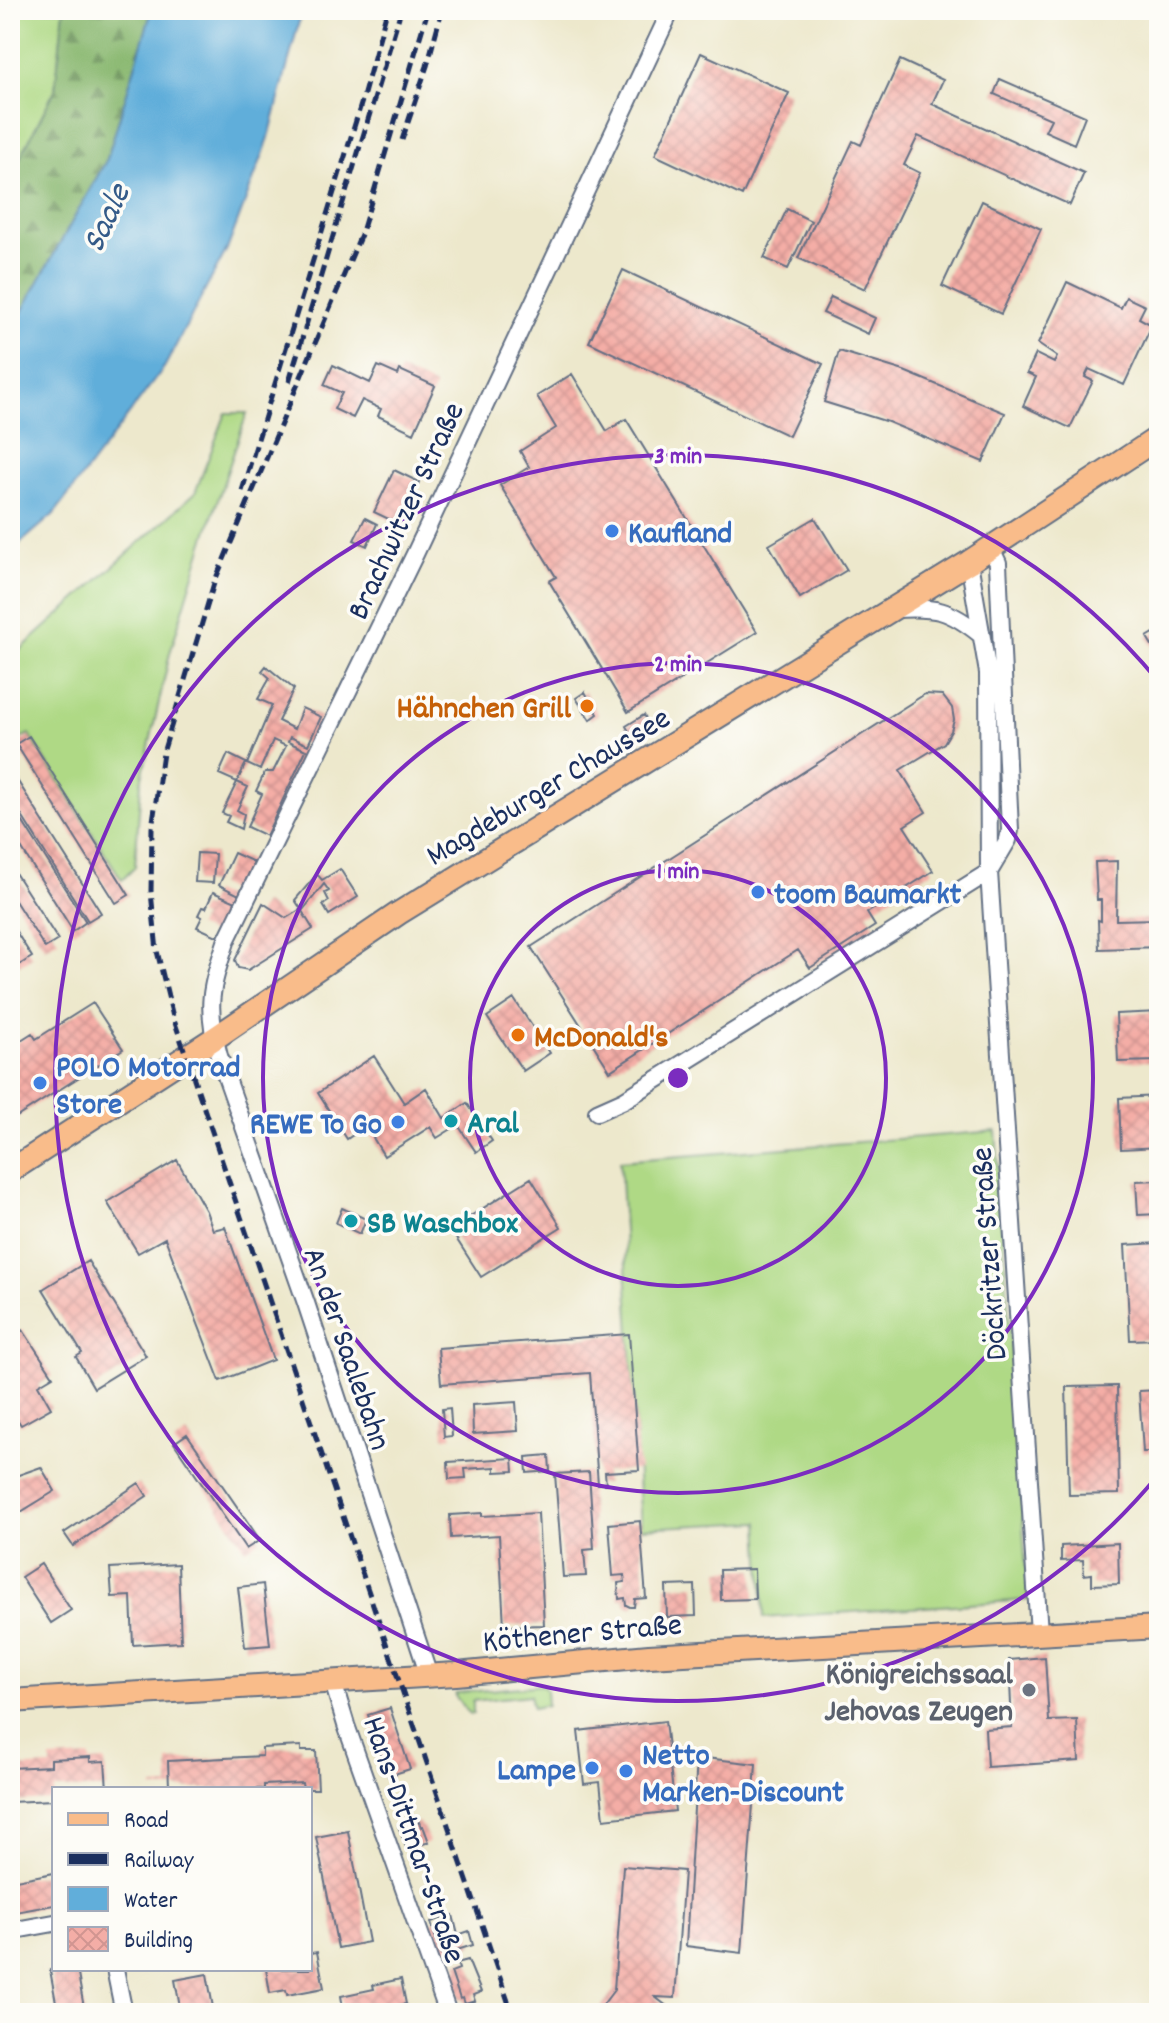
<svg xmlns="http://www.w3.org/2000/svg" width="1169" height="2023" font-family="Dekko,sans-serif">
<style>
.grass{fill:#afd985;stroke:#658472;stroke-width:2}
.forest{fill:url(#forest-firs);stroke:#537468;stroke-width:2}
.water{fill:#61aeda;stroke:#3e6e9c;stroke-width:2}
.building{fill:url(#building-cross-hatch)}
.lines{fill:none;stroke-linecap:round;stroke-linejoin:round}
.minor-casing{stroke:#647084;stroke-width:20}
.major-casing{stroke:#647084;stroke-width:26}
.minor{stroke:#fff;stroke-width:16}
.major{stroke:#f9bc8a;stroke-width:22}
.rail{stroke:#1b2f5e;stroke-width:5;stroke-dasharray:12 6;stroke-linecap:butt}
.ring{fill:none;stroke:#7b2cbf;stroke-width:4}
.shop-dot{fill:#3f7fe0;stroke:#fdfcf7;stroke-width:3}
.food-dot{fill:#e8710a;stroke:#fdfcf7;stroke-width:3}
.culture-dot{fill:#0f9aa8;stroke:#fdfcf7;stroke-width:3}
.worship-dot{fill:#6b7280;stroke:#fdfcf7;stroke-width:3}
.labels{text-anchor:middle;stroke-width:7;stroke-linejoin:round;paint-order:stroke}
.street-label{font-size:32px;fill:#1b2f5e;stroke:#fdfcf7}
.shop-label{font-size:32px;font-weight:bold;fill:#366cbe;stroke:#fdfcf7;text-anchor:start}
.food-label{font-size:32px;font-weight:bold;fill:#c56008;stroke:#fdfcf7;text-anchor:end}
.culture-label{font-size:32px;font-weight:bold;fill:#0d838f;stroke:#fdfcf7;text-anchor:start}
.worship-label{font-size:32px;font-weight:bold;fill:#5b616d;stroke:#fdfcf7;text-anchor:end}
.water-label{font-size:34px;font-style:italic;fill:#345b89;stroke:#fdfcf7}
.centre{fill:#7b2cbf;stroke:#fdfcf7;stroke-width:4}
.ring-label{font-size:24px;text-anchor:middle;font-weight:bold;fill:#7b2cbf;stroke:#fdfcf7;stroke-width:7;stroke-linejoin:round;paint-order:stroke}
</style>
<defs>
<pattern id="forest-firs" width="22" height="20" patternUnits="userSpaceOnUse" patternTransform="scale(2)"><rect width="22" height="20" fill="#8bb972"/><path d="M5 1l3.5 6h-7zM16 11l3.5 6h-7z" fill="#719761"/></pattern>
<pattern id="building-cross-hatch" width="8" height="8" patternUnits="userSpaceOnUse" patternTransform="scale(2)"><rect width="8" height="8" fill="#f4ada6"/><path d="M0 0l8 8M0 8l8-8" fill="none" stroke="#d19591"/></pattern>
</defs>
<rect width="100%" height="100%" fill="#fdfcf7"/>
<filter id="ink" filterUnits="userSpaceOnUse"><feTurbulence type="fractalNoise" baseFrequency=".0125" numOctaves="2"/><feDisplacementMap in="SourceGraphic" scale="16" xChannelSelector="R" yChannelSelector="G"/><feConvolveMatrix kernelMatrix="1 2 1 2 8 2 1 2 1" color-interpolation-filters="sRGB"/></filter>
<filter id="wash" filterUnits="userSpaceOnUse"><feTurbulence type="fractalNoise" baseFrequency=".006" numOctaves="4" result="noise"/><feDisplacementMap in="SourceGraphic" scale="32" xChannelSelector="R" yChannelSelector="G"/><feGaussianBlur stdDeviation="1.8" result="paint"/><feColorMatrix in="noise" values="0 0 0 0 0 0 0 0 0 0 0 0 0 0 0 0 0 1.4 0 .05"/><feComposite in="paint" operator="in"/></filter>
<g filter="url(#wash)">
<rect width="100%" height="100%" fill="#ede8cc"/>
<path class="grass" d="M10 10H64L55 90 10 177Z
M226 413H247L203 544 170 653 141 782 135 867 122 880 29 734 10 744V659L195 493Z
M996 1131 1028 1600 764 1618 759 1522 641 1528 620 1161Z
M543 1685 546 1690 547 1705 533 1708 530 1695 473 1701V1714H470L455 1696 456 1693Z"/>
<path class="forest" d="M64 10H152L107 159 10 333V177L55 90Z"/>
<path class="water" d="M152 10H302L268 141 228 247 165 366 54 514 10 552V333L107 159Z"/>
<g id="blocks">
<path class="building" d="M701 53 789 93 742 196 655 155Z
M900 60 943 80 932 104 1084 173 1070 205 918 136 904 165 920 173 865 289 798 258 853 141 861 145Z
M1000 79 1085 116 1074 144 1045 131 1051 119 994 94Z
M982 201 1041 229 1001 314 942 286Z
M787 209 811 221 788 269 764 258Z
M623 270 823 364 789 436 589 342Z
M1067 282 1121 308 1126 297 1145 306 1139 318 1152 325 1124 385 1089 369 1085 377 1093 381 1070 428 1023 406 1036 377 1027 373 1036 354 1054 363 1057 357 1038 344Z
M831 297 875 318 868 334 823 313Z
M839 351 904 371 1005 413 983 462 888 422 824 402Z
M333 365 370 383 378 366 398 375 400 370 435 386 414 433 378 416 381 409 362 400 353 418 334 409 342 393 324 385Z
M572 374 607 431 626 419 757 632 628 712 549 581 556 577 500 485 529 467 520 451 556 428 537 396Z
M394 470 419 482 399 524 374 512Z
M365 518 377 524 367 546 354 540Z
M815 518 847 570 800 598 769 545Z
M1159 630V657L1147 637Z
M266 666 294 689 278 721 294 729 302 708 321 717 308 745 290 737 288 742 306 750 266 836 247 827 262 794 256 791 265 772H273L286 746 273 740 260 770 247 764 272 705 258 699 270 678 262 671Z
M585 692 598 714 590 720 576 698Z
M925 694 942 695 952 708 954 720 951 731 944 743 900 770 926 812 904 826 933 871 867 913 875 926 810 968 798 950 610 1071 531 947Z
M644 715 650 725 632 737 626 726Z
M29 736 129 895 116 903 16 744Z
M228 754 246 763 237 782 219 774Z
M10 769 101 913 88 921 10 797Z
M237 782 248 787 237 810 244 814 241 829 226 822 229 816 222 813Z
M10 802 86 922 73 931 10 830Z
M197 853 215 854 213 883 195 882Z
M234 853 254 862 239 895 219 885Z
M1117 861 1116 920 1159 919V947L1099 949 1098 920 1101 921V900H1097L1095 862Z
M10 865 58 940 45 948 10 893Z
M340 869 358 897 329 915 323 905 329 901 325 893 329 891 324 884 302 911 313 929 248 970 238 968 235 960 263 903 286 918 301 909 295 900 317 874 322 880Z
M213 892 236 902 219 937 197 927 202 917 198 915 202 907 206 908Z
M10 922 32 957 19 965 10 951Z
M514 999 550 1053 523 1071 487 1017Z
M93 1003 123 1049 12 1120 10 1047 32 1033 36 1039Z
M1159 1012V1061L1118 1062 1116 1014Z
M374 1056 404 1103 426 1088 444 1118 467 1103 492 1141 476 1152 458 1125 437 1138 430 1127 384 1156 366 1126 347 1139 318 1093Z
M1159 1096V1147L1121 1149 1119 1098Z
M177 1160 206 1211 213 1230 225 1227 273 1360 220 1381 165 1238 138 1253 107 1202Z
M531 1178 561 1227 481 1277 450 1229Z
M1159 1180V1214L1138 1215 1136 1181Z
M342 1208 366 1219 360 1234 336 1223Z
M1159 1243V1339L1130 1340 1125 1245Z
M88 1261 146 1356 94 1388 76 1357 82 1353 43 1289Z
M23 1330 53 1376 38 1385 51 1408 21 1425 10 1408V1336Z
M629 1334 639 1470 605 1472 606 1484H598L590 1373 441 1384 438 1348Z
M1117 1386 1119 1494 1069 1495 1066 1387Z
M1159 1390V1452H1143L1139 1391Z
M516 1402 518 1431 473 1434 472 1405Z
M450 1408 452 1436 444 1437 442 1409Z
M187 1434 260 1540 246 1549 174 1443Z
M549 1455 550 1471 527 1473 526 1457Z
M513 1458 514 1471 495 1472V1467L465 1469 466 1478 449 1479 448 1462Z
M41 1467 55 1491 19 1513 10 1498V1478Z
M589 1472 594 1549 584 1550 586 1576 563 1577 555 1474Z
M139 1483 147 1496 73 1546 64 1533Z
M482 1513V1516L538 1513 544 1625 504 1626 499 1535 451 1538 450 1515Z
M640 1521 646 1598 635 1599 634 1607H630L626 1605 625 1598 619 1599 618 1583 625 1582 624 1575 613 1576 609 1524Z
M1118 1543 1119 1584 1092 1585V1574L1084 1575 1083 1560 1061 1561V1546Z
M41 1564 71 1610 51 1623 21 1577Z
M178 1564 181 1642 133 1645 131 1596 112 1597 110 1568Z
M754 1569 755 1599 721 1600 720 1570Z
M263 1584 270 1645 245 1647 238 1587Z
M695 1585 696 1616 667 1617 666 1586Z
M1045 1657 1049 1721 1077 1720 1079 1761 987 1767 985 1729 1012 1727 1009 1660Z
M390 1708 410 1769 388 1776 368 1715Z
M665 1721 675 1811 604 1819 600 1782 584 1784 578 1731Z
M301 1746V1751H316L318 1789H303L302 1783 264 1785V1789H153V1787L169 1786 168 1761 262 1756V1748Z
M90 1757V1762L105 1761 107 1789H54L53 1800 10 1802V1768L51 1766V1759Z
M697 1757 756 1764 742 1953 686 1946Z
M412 1820 413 1825 419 1822 421 1827 423 1826 429 1842 407 1850 398 1825Z
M348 1831 369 1942 338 1948 316 1837Z
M623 1866 684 1871 675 1998 655 1997 668 2007 671 2013H601L602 2006 614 1990Z
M54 1873V1905L10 1913V1881Z
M453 1915 458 1935 469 1931 473 1945 441 1955 431 1922Z
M317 1952 324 1988 287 1995 286 1990 270 1993 266 1969H310V1953Z
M468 1960 481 1992 473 1995 475 2001 465 2004 463 1998 460 1999 451 1972 459 1969 457 1963Z
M54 1969H77L85 2013H58L50 1970Z
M207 1974 214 2013H181L175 1980Z
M401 1979 406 2004 358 2013H344L341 1996 374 1989 373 1985Z"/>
</g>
</g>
<g filter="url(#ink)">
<use href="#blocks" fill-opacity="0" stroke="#647084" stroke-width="2"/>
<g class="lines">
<defs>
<path id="minor" d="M969 562 988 673 989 872 1039 1633
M896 609C936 607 949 609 981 635
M597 1112 624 1100 989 872 1008 840 1010 830 998 563 991 548
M429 1676 306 1303 219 1056C205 1004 211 988 227 939L415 554 671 10
M333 1682 346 1725 448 2013
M10 1931 54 1923
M115 1969 124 2013"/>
<path id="major" d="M10 1171 215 1038 399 913 969 562 1159 437
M10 1701 456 1674 649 1656 1159 1627"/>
</defs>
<use href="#minor" class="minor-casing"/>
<use href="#major" class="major-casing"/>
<use href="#minor" class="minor"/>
<use href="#major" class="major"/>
<path class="rail" d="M428 10 362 232 214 583 163 753 152 828 151 892 157 951 173 1017 512 2013
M402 140 427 66 442 10
M289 382 401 10
M242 491 362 101 387 10"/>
</g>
</g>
<g class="ring">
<circle cx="678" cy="1078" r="208"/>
<circle cx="678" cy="1078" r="415"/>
<path d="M1159 1474A623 623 0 1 1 1159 682"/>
</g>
<g class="shop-dot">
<circle cx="612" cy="531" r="8"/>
<circle cx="758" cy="892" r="8"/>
<circle cx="40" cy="1083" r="8"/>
<circle cx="398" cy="1122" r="8"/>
<circle cx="592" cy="1768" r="8"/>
<circle cx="626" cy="1771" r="8"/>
</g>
<g class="food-dot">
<circle cx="587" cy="706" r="8"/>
<circle cx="518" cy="1035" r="8"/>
</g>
<g class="culture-dot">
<circle cx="451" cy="1121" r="8"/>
<circle cx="351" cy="1221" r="8"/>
</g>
<circle class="worship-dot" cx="1029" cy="1690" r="8"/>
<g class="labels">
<g class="street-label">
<text transform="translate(404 510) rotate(-65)" y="11">Brachwitzer Straße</text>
<text transform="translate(547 785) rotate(-31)" y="11">Magdeburger Chaussee</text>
<text transform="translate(987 1254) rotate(-94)" y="11">Döckritzer Straße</text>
<text transform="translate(349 1348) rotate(71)" y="11">An der Saalebahn</text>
<text transform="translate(582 1631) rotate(-5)" y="11">Köthener Straße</text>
<text transform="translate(416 1839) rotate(71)" y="11">Hans-Dittmar-Straße</text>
</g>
<g class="shop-label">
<text x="628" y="542">Kaufland</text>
<text x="774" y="903">toom Baumarkt</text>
<text x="56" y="1076">POLO Motorrad<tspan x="56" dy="37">Store</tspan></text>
<text x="382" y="1133" text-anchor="end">REWE To Go</text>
<text x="642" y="1764">Netto<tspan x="642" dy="37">Marken-Discount</tspan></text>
<text x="576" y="1779" text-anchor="end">Lampe</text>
</g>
<g class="food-label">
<text x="571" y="717">Hähnchen Grill</text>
<text x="534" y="1046" text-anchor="start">McDonald's</text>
</g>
<g class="culture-label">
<text x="467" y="1132">Aral</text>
<text x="367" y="1232">SB Waschbox</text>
</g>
<g class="worship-label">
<text x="1013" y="1683">Königreichssaal<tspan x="1013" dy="37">Jehovas Zeugen</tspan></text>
</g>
<g class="water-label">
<text transform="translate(104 217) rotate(-65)" y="12">Saale</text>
</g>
</g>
<circle cx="678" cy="1078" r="12" class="centre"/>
<g class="ring-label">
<text x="678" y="463">3 min</text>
<text x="678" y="671">2 min</text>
<text x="678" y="878">1 min</text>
</g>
<rect width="1169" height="2023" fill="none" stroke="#fdfcf7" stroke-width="40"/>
<rect x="52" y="1787" width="260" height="184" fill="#fdfcf7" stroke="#a3aaba" stroke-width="2"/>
<rect x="68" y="1813" width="40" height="12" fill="#f9bc8a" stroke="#a3aaba" stroke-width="2"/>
<text x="124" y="1827" font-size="24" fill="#1b2f5e">Road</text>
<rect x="68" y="1853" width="40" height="12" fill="#1b2f5e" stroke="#a3aaba" stroke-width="2"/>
<text x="124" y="1867" font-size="24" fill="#1b2f5e">Railway</text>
<rect x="68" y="1887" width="40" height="24" fill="#61aeda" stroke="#a3aaba" stroke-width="2"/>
<text x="124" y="1907" font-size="24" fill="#1b2f5e">Water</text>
<rect x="68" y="1927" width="40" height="24" fill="url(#building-cross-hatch)" stroke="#a3aaba" stroke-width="2"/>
<text x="124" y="1947" font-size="24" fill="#1b2f5e">Building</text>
</svg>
